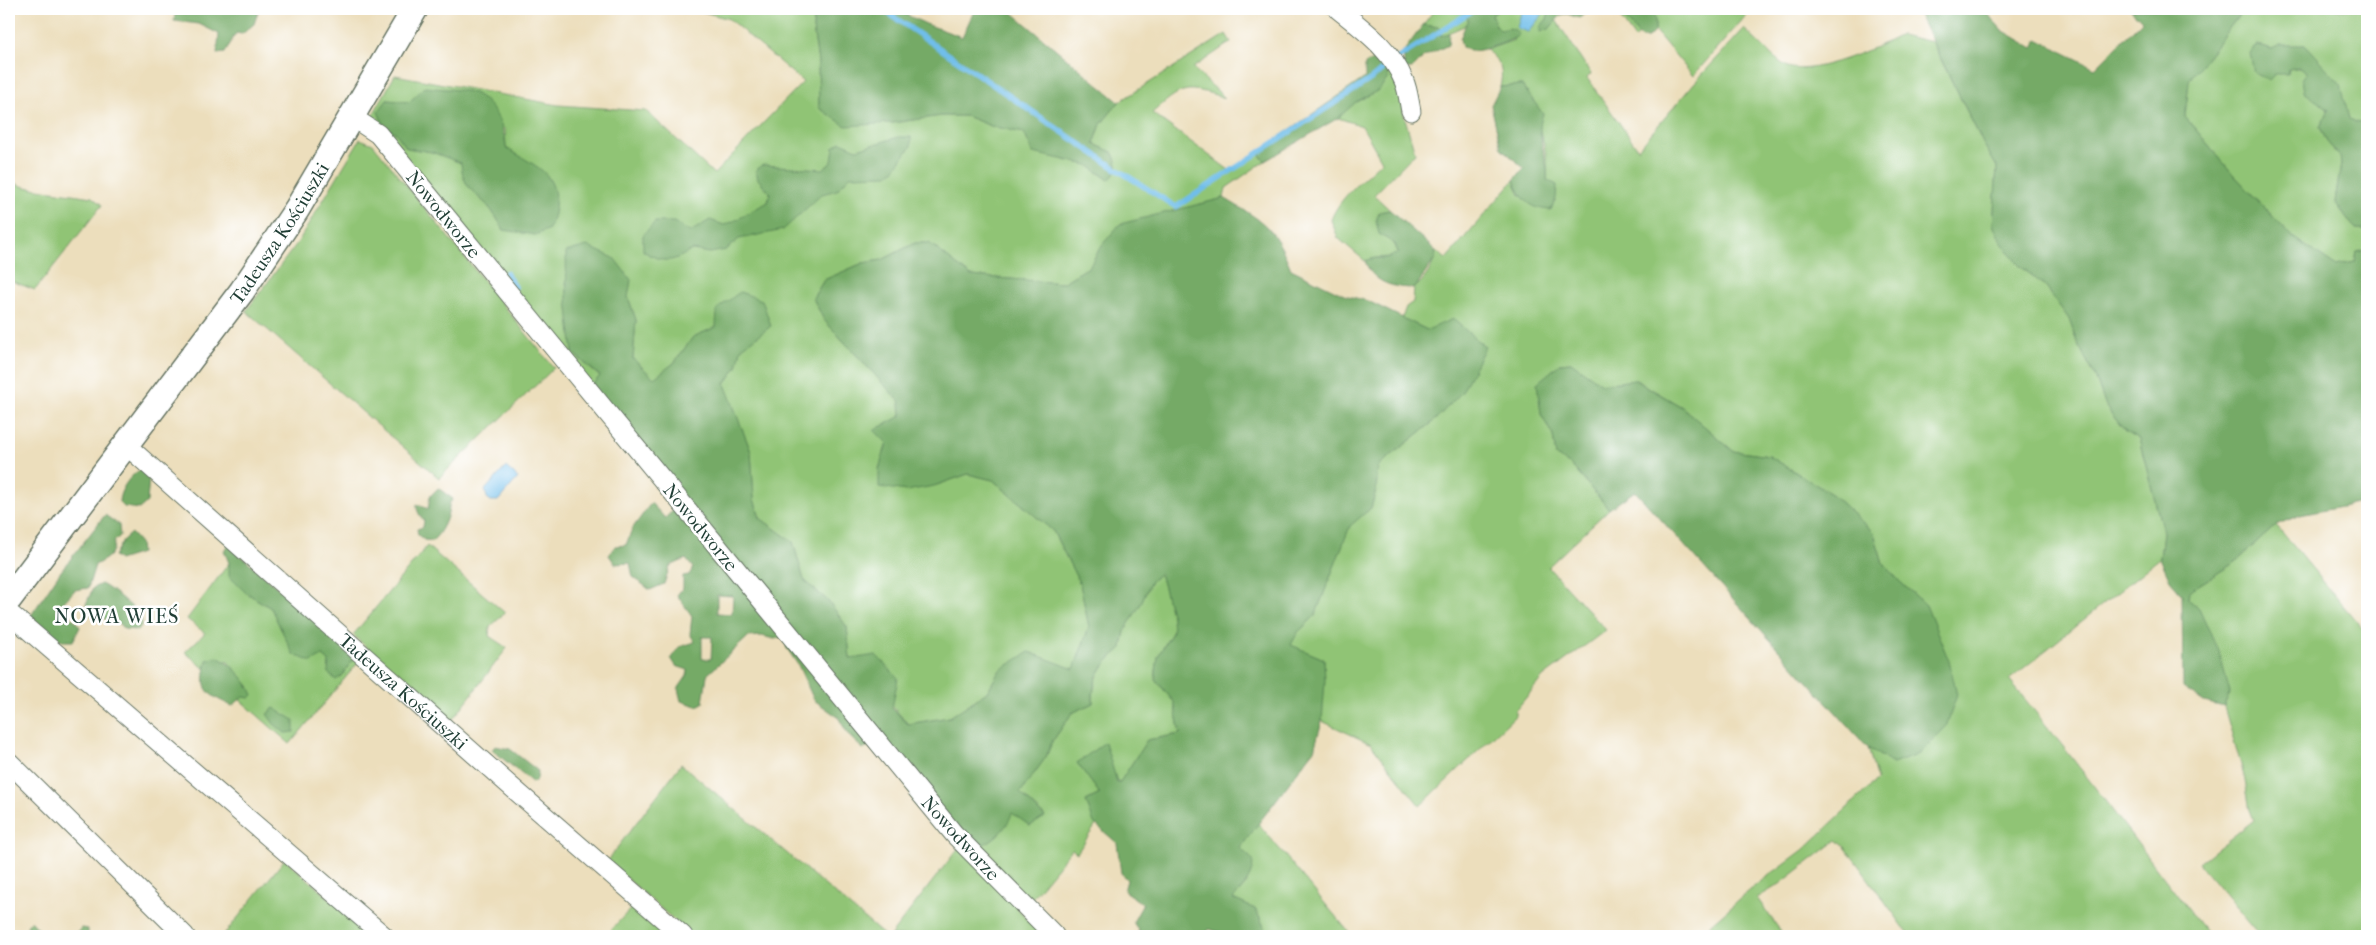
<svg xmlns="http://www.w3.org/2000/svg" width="2376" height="945" font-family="'IM FELL French Canon',serif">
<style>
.green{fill:#90c475;stroke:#588054;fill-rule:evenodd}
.forest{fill:#74aa66;stroke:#4a744d;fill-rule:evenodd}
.water{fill:#70beea;stroke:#487e8f}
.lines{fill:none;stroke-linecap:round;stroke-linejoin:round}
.stream{stroke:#70beea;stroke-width:5.5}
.minor-casing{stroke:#677564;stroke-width:21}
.major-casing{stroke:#677564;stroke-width:28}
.minor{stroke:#fff;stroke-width:19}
.major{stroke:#fff;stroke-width:25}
.labels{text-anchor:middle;stroke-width:5;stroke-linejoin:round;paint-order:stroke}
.street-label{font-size:19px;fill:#1f3d34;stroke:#fff}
.neighbourhood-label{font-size:20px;letter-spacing:1px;fill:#1f3d34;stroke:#fff}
</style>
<rect width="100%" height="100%" fill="#fff"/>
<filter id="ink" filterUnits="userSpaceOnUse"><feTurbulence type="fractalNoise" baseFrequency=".02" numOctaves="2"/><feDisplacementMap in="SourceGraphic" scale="10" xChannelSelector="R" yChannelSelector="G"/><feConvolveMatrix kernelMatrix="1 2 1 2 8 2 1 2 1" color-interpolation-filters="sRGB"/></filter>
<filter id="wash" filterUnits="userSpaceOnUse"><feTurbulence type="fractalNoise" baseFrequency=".0096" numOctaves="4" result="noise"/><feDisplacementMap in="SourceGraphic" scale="20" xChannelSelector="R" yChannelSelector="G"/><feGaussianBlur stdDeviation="1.12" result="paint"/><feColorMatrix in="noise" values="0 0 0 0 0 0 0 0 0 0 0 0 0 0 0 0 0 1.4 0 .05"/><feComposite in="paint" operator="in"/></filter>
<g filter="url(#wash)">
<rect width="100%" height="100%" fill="#ecdebc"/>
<path class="green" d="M693 9H815L813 28 818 62 819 108 892 123 941 116H966L991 126 1024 133 1064 160 1088 165 1109 180C1120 169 1118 164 1112 152L1094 144 1101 124 1119 102 1226 34 1231 42 1193 68 1225 98C1185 85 1183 86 1152 113L1229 170 1257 152 1265 161 1226 188 1224 198 1164 214 1102 245 1089 267 1062 283 971 276 929 243H915L882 260 863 263 824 280 813 298 824 320 900 402 901 416 887 443 879 469 937 485 968 474 993 480 1053 531 1080 584 1089 627 1074 670H1000L987 692 950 717 908 724 850 659 847 627 829 602 804 580 793 542 760 518 754 499 751 452 724 384 737 367 741 349 770 326 716 327 693 337 674 363 654 379 633 359 636 320 628 297 566 282 573 353 600 377 590 387 370 120 395 75 558 105 646 111 714 174 803 82 729 19ZM387 100 409 102 505 129 506 148 555 196 504 230C499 222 494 213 488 206 472 190 463 187 462 163L432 152 407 148 395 132Z
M1435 9H1461L1469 19 1464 26 1441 36 1439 27 1423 25Z
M1511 9H1550L1547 19 1549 29 1556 20 1591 74 1587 78 1638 149 1696 81 1744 29C1753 37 1779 64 1788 67 1814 76 1878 47 1901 35L1932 42 1983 143 1997 167 1993 225 2020 266 2045 286 2069 319 2078 344 2095 376 2106 407 2125 431 2139 439 2163 532 2160 558 2009 680C2079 763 2142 851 2209 936H1910L1845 847 1837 840 1780 884 1757 898 1784 936H1697L1756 885 1803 850 1877 780 1868 748 1893 764 1926 605 1899 581 1882 561 1874 533 1833 495 1769 456 1733 451 1682 407 1636 380 1602 384 1570 362 1560 363 1541 414 1553 436 1556 456 1571 465 1609 509 1548 567 1606 630 1543 677 1515 711V716L1420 806 1371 744 1322 721 1324 659 1290 645 1298 632 1315 616 1350 525 1371 508 1376 490 1378 466 1433 422 1427 330 1402 318 1406 307 1413 302 1414 288C1425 281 1435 264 1436 251L1446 259 1514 180 1520 195 1547 180C1550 148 1534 114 1522 85L1500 87C1504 69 1500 61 1486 50L1514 40C1504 33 1493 28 1492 15L1497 11Z
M1616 9H1621L1620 12 1639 35 1635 39 1616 12Z
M1648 9H1752L1693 76 1655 31V18Z
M1958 9H1990L1987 13 1962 12Z
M2244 9H2367V121L2357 123 2349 118C2342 91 2323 67 2305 45L2272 49 2257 45 2275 74C2285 70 2298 64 2307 72L2304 91 2327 108 2328 112 2320 127 2327 142 2340 156 2341 164 2335 202 2356 230H2367V250L2357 252 2355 262 2335 266 2291 236 2232 173 2185 117 2189 80Z
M1383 61 1396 71 1404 115 1415 153 1374 195 1390 210 1379 212 1398 252C1388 261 1377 255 1365 261L1338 238 1331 220C1339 197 1365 178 1382 161L1362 126 1338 118C1343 113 1349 107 1356 102 1374 91 1381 94 1388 71Z
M360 139 373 144 554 368 439 478 246 311 298 242Z
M9 181 25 187 92 197 102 205 35 290 9 280Z
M2276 525 2367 634V936H2260L2199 863 2254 820 2250 810 2244 775 2224 707 2230 692 2188 599 2189 591 2237 561Z
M427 546 505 613 490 627 489 636 507 648 453 719 447 720 353 635Z
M229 563 245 592 271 608 282 631 329 660 355 656 362 658 290 744 240 700 250 687 227 661 207 660 205 669 185 652 205 633 187 619Z
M1160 573 1172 617 1173 631 1158 656 1155 679 1174 702 1180 734 1147 740 1120 782 1077 762 1100 794 1086 801 1096 825 1077 853 1072 849 1026 905 974 846 1012 812 1030 826 1045 816 1020 793 1046 757 1052 742 1072 713 1093 703C1093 675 1102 665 1122 648L1125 630 1140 605 1151 581Z
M681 764 885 936H692L607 861Z
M1258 823 1352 936H1269L1255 909 1232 899 1247 883 1240 848Z
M960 846 1043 936H890Z
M285 859 369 933 370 936H223Z
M638 901 679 936H605Z"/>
<path class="forest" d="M176 9H259L254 24 242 34 236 33 225 53 217 54 219 34 199 24 174 21Z
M815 9H894L926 24 962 37 975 9H1008L1119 102 1101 124 1094 144 1112 152C1118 164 1120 169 1109 180L1088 165 1033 153 1024 133 991 126 966 116H941L892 123 846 126 819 108 818 62 813 28Z
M1461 9H1511L1497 11 1492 15 1496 26 1500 30C1509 28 1514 26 1519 35 1511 42 1479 52 1470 51 1467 50 1465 48 1462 47L1460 39 1468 19Z
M1550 9H1593L1579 18 1567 14 1561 15 1549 29 1540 32V27L1547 19Z
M1621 9H1648L1655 18V31L1648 38H1641L1620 12Z
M1916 9H1958L1962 12 1987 13 2002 30 2033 48 2037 39 2095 68 2142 21 2130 9H2244L2189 80 2185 117 2232 173 2291 236 2335 266 2355 262 2357 252 2367 250V502L2300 515 2276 525 2237 561 2189 591 2188 599 2199 608 2219 652 2230 692 2224 707 2204 702 2183 688 2182 594 2170 580 2160 558 2163 532 2139 439 2125 431 2106 407 2095 376 2078 344 2069 319 2045 286 2020 266 2002 243 1993 225 1997 167 1983 143Z
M1423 25 1439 27 1441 36 1449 33 1448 45 1424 57 1412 69H1404V51Z
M2257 45 2272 49 2280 45H2305L2341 84 2349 118 2357 123 2367 121V230H2356L2335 202 2341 164 2340 156 2327 142 2320 127 2329 110 2304 92 2302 79 2307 72 2298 67 2289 69 2288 74H2275L2269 80 2254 73 2250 53Z
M1374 59 1383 61 1388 71V78L1379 90 1356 102 1338 118 1265 161 1257 152 1365 78V64Z
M1522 85 1543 114C1534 137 1549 156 1547 180L1557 185 1556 198 1551 210C1529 209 1522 199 1514 180L1524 168 1501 148 1491 105 1500 87Z
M425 87C438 89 466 89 476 94 495 105 505 128 506 148 516 154 543 168 548 177 559 193 556 213 549 229L535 235 504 230C499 222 494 213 488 206 472 190 463 187 461 163L432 152 407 148 395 132 385 128 378 112 387 100 409 102Z
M899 137H911V146L894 170 887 175 850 176 837 190 822 194 783 230 739 239 726 250 710 253 692 250C671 263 665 264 643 251V235L655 222H674L690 232 710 220 724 225C740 220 752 209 767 203L770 193 758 179 756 170 763 165 823 169 832 162 834 147 841 142 857 149Z
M1224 198C1264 222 1273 225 1291 269L1344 295 1368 301 1427 330 1453 319 1485 347 1462 392 1433 422 1378 466 1376 490 1371 508 1350 526 1315 616 1298 632 1291 645 1324 659 1325 681 1322 721 1314 750 1240 848 1253 860C1253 877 1244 886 1233 899L1255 909 1269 936H1233L1209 929 1205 936H1134L1139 931 1133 922 1143 904 1124 891 1127 880 1121 873 1117 843 1094 823 1086 801 1100 794 1077 763 1105 742 1117 782H1120L1147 740 1180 734 1174 702 1155 679 1158 656 1173 631 1172 617 1160 573 1151 581 1140 605 1125 630 1122 648C1102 665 1092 675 1093 703L1072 713 1052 742 1046 757 1020 793 1045 817 1030 826 1012 813C1008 828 990 846 974 846L873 744 863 749 849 736 838 717 814 700 798 665 786 647 791 641 789 637 774 639 762 636 748 637 707 675 703 703 697 706 681 701 678 689 687 676 688 670 676 666 671 658 679 647 695 642 690 634 692 616 677 595 683 588V576L689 575 693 568 686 559 670 566 664 584 650 590 633 577 630 563 615 564 609 555 615 546 626 545 632 529 651 503 665 518 678 506 590 387 600 376 573 353 567 300 566 252 587 246 614 258 631 280 628 297 636 320 633 359 654 378 674 363 693 337 716 327 717 309 740 292 762 300 771 326 741 349 737 367 725 384 751 452 754 499 760 518 793 542 804 580 829 602 847 627 850 659 876 655 898 678 892 708 908 724 950 717 987 692 1000 670 1029 652 1074 669 1089 627 1080 584 1053 531 993 480 968 474 934 486 906 491 879 487V469L887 443 874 430 901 416 900 402 824 320 813 298 824 280 863 263 882 260 915 243H929L971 276 1062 283 1089 267 1102 245 1120 224ZM717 595 733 596 732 614 717 613ZM702 637H712L711 659H702Z
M1390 210 1436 251 1435 259 1415 288C1395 288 1373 284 1365 261 1377 255 1388 262 1398 252L1395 244 1379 234 1376 221 1379 212Z
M1571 362 1602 384 1635 380 1682 407 1733 451 1769 456 1833 495 1874 533 1882 561 1899 581 1926 605 1949 661 1957 695 1946 727 1919 754 1893 764 1868 748 1635 491 1609 509 1571 465 1556 456 1553 436 1541 414 1537 383 1561 363Z
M140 470 149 478 147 502 139 509 124 507 119 502C119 491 130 475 140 470Z
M438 488 453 499 449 504C450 515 441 534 432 541L424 540 418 535 417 529 423 527 424 521C420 516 416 510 417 504L428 509 430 496Z
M105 515 119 525 120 536 114 542C114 556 106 559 95 565L88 588 75 590 56 610 59 615 74 619 80 627 73 641H62L30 617 58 575Z
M131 533 140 543 141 553 119 560 114 556 123 540Z
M229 545 355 656 342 676 336 680 328 673 329 661 323 656 311 662 293 654 271 608 245 592 229 576V563L224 550Z
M101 584C109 587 139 611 141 618 143 623 141 626 138 630L124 629 117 622 90 615 86 604 93 588Z
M217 657C232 664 247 680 253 695L250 698 243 697 232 706C204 693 201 690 207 660Z
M274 708 294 720V732L285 733 274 724 267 714Z
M495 746 510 749 538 771 537 779 533 783 492 750Z
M31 921 45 936H29L27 926Z
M82 928 88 929V936H73Z"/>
<path class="water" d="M1522 9H1547L1528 32 1517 28Z
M506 467 518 478 498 501H491L487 498 485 490Z"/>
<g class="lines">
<path class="stream" d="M882 9 1118 170 1176 207 1371 79 1390 63
M1395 60 1475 9
M506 273 515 287"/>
</g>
</g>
<g filter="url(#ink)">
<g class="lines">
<defs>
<g id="minor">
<path d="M1338 9C1364 30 1391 49 1404 81 1408 90 1409 102 1411 111"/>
<path d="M352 117 378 134 954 834 1054 935"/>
<path id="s1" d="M126 445 507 783 683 936"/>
<path d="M9 613 384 936"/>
<path d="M9 762 185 936"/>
</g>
<g id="major">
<path id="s2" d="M9 599 242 291 297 209 415 9"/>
</g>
</defs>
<use href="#minor" class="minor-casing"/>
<use href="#major" class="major-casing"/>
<use href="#minor" class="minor"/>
<use href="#major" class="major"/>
</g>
</g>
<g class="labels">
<g class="street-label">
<text transform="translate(444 214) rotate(51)" y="7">Nowodworze</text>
<text dy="7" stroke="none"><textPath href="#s2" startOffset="455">Tadeusza Kościuszki</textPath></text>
<text transform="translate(701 527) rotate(51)" y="7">Nowodworze</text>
<text dy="7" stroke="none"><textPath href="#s1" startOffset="371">Tadeusza Kościuszki</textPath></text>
<text transform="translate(961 838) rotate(48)" y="7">Nowodworze</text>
</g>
<g class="neighbourhood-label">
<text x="117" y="623">NOWA WIEŚ</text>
</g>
</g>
<rect width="2376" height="945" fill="none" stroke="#fff" stroke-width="30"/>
</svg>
